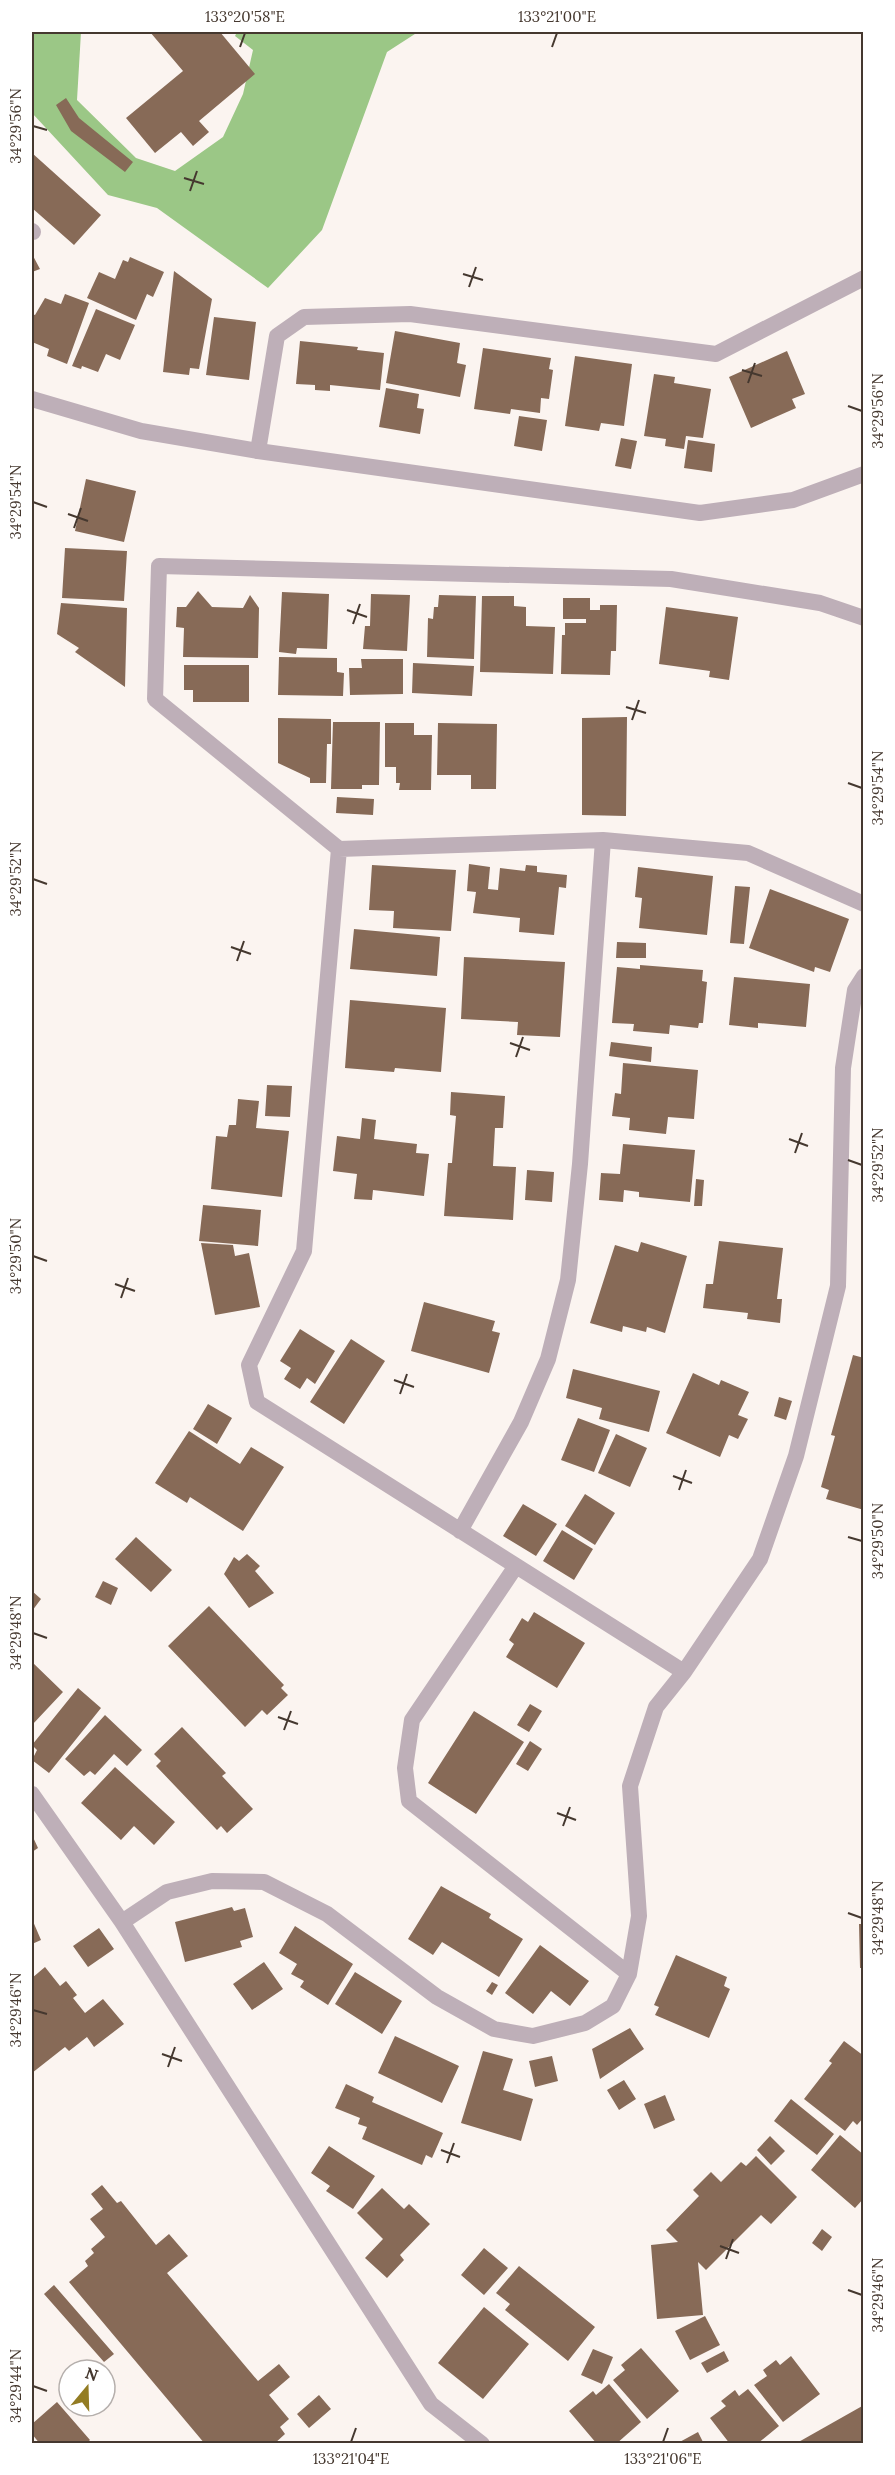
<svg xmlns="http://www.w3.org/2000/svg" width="895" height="2475" font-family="Lora,serif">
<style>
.forest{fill:#9bc786}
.building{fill:#876a57}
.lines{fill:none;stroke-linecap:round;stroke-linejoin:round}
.minor{stroke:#beafb8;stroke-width:16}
.tertiary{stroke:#beafb8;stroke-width:16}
.ticks{fill:none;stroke:#45382f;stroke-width:2}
.neatline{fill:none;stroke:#45382f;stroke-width:2}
.ticks-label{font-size:15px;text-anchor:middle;fill:#45382f}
</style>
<rect width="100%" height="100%" fill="#fbf4f0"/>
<path class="forest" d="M32 32H81L77 100 136 158 175 171 223 137 243 94 253 50 235 36 237 32H418L387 52 322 230 268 288 157 208 108 195 32 113Z"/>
<path class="building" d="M150 32H220L255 74 199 121 209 132 193 146 181 132 155 153 126 118 183 71Z
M66 98 79 118 133 162 125 172 71 131 56 105Z
M32 153 101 215 74 245 32 208Z
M32 254 40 269 32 272Z
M130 257 164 272 153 297 147 294 136 320 87 298 99 272 115 279 123 260 128 262Z
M174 271 212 299 199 369 190 368 189 375 163 372Z
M65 294 89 303 67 364 47 356 49 349 32 342V314L35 315 45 298 61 304Z
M96 309 135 325 120 360 106 354 98 372 82 366 81 369 72 366Z
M214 317 256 322 249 380 206 375Z
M395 331 460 343 457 363 466 365 460 397 386 383Z
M300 341 358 347 357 350 384 353 380 390 330 385V391L315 390V385L296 384Z
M483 348 551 358 549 369 553 370 549 399 541 398 540 413 511 409 510 414 474 409Z
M787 351 805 394 792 399 796 408 751 428 729 377Z
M575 356 632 364 624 426 601 423 599 431 565 426Z
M654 374 675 377 674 383 711 389 703 438 686 436 684 449 665 446 666 439 644 436Z
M386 388 419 394 417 408 424 409 420 434 379 427Z
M519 416 547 420 542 451 514 446Z
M621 438 637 441 631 469 615 466Z
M688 440 715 444 712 472 684 468Z
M86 479 136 491 124 542 75 531Z
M65 548 127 551 124 601 62 598Z
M198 591 212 607 243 608 250 595 259 608 258 658 183 657 184 628 176 627 177 607H186Z
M282 592 329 594 327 649 297 648 296 654 279 652Z
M371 594 410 595 407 651 363 649 365 626H370Z
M439 595 476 596 474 659 427 657 428 618 433 619 434 607H438Z
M482 596H514V606L526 607V626L555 627 553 674 480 672Z
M563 598H590V610H600V605H617L616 651H611L610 675 561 674 562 635H565V623H586V619H563Z
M61 603 127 608 125 687 75 652 79 648 57 634Z
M666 607 738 617 729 680 709 677 710 671 659 664Z
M279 657 337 658V672L344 673 343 696 278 695Z
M361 659H403V694L350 695 349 668H362Z
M413 663 474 666 472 696 412 693Z
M184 665H249V702H193V690H184Z
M627 717 626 816 582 815V718Z
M278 718 331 719V744H327L326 783H310V778L278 763Z
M333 722H380L379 785H362V789H331Z
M385 723H414V735H432L431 790H399L400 783H396V767H385Z
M438 723 497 724 496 789H471V775H437Z
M337 797 374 799 373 815 336 813Z
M469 864 490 867 488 889 498 890 500 868 525 871 526 865 537 866V872L567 875 566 888 559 887 554 935 519 932 520 918 473 913 476 892 467 891Z
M372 865 456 870 451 931 393 928 394 911 369 910Z
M638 867 713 876 707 935 639 928 642 898 635 897Z
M735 886 750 887 744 944 730 943Z
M770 889 849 919 830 972 815 967 814 972 749 948Z
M354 929 440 937 437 976 350 969Z
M617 942 646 943V958H616Z
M464 957 565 962 560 1037 517 1035 518 1022 461 1019Z
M640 965 703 970 702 981 707 982 703 1023H699L698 1028 670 1025 669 1034 633 1031 634 1024 612 1023 617 967 640 969Z
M734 977 810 984 806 1027 758 1023V1028L729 1025Z
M350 1000 446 1008 441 1072 395 1068 394 1072 345 1068Z
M611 1042 652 1047 651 1062 609 1056Z
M623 1063 698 1070 694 1119 668 1117 666 1134 629 1130 630 1118 612 1116 615 1093 621 1094Z
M267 1085 292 1086 290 1117 265 1116Z
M451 1092 505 1096 503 1128H495L493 1166 516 1167 513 1220 444 1216 448 1163H452L456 1116 450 1115Z
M238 1099 259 1101 256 1128 289 1131 282 1197 211 1189 216 1136 227 1137 229 1125H236Z
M362 1118 376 1120 374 1139 417 1144 416 1153 429 1154 424 1196 373 1190 372 1200 354 1199 357 1174 333 1171 337 1136 360 1139Z
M623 1144 695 1150 690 1202 639 1197V1192L624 1190 623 1202 599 1200 601 1173 620 1174Z
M527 1170 554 1172 552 1202 525 1200Z
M696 1179 704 1180 702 1206H694Z
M203 1205 261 1210 258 1246 199 1241Z
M719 1241 783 1248 777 1299H782L780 1323 747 1319 748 1313 703 1308 706 1284H713Z
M641 1242 687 1256 665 1333 647 1327 646 1332 623 1326 622 1332 590 1323 615 1245 638 1252Z
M201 1243 233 1245 235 1256 249 1253 260 1307 215 1315Z
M424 1302 495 1321 492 1331 500 1333 489 1373 411 1351Z
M300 1329 335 1351 315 1384 307 1378 300 1389 284 1379 291 1368 280 1361Z
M351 1339 385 1361 344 1424 310 1402Z
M853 1355 864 1358V1510L826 1499 829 1490 821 1487 835 1436 831 1435Z
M573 1369 660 1391 649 1432 599 1419 602 1408 566 1398Z
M693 1373 719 1385 721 1380 749 1392 738 1415 748 1419 738 1439 729 1435 720 1457 666 1433Z
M779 1397 792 1401 786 1420 774 1416Z
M208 1404 232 1418 217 1444 193 1429Z
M578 1418 610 1430 594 1472 561 1460Z
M189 1431 240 1464 251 1447 284 1467 243 1531 190 1497 187 1503 155 1483Z
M616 1434 647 1448 630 1487 598 1473Z
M585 1494 615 1513 595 1545 565 1526Z
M523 1504 557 1524 536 1556 503 1536Z
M562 1530 593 1549 574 1580 543 1561Z
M136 1537 172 1570 151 1592 115 1559Z
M247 1554 260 1566 255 1571 274 1593 249 1608 224 1574 234 1557 239 1561Z
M103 1581 118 1588 111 1605 95 1597Z
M32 1591 41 1599 32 1611Z
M209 1606 284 1685 281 1688 288 1695 267 1715 262 1710 245 1727 168 1646Z
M534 1612 585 1643 557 1688 506 1657 514 1644 509 1640 522 1618 528 1622Z
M32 1662 63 1692 32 1725Z
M78 1688 101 1708 49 1773 32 1760 37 1750 32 1745Z
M530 1704 542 1711 529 1732 517 1725Z
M474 1711 524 1742 476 1814 428 1783Z
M105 1715 142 1750 127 1766 114 1754 95 1775 90 1771 84 1776 65 1759Z
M182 1727 226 1773 222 1776 253 1809 227 1833 221 1826 217 1830 156 1766 161 1761 154 1754Z
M530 1741 542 1749 528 1771 516 1764Z
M115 1767 175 1822 154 1845 134 1826 121 1840 81 1803Z
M32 1835 38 1848 32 1852Z
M441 1886 491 1914 489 1918 523 1939 499 1977 442 1942 433 1955 408 1939Z
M232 1907 234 1911 245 1908 253 1937 240 1941 242 1947 185 1962 175 1922Z
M32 1919 41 1940 32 1944Z
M859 1924H864V1968H860Z
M295 1926 353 1964 328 2005 300 1987 304 1981 291 1974 297 1964 279 1953Z
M99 1928 114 1949 88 1967 73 1946Z
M540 1945 589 1981 570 2006 551 1991 533 2014 505 1993Z
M676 1955 727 1977 724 1986 730 1989 709 2038 655 2015 659 2007 654 2005Z
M264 1962 283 1989 252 2010 233 1984Z
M45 1967 60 1986 66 1981 77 1995 73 1998 85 2013 103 1999 124 2024 94 2047 87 2037 69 2051 65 2047 32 2073V1978Z
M355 1972 402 2001 382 2034 335 2004Z
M492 1982 498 1985 492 1995 486 1991Z
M630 2028 644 2049 600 2079 592 2049Z
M395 2036 459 2066 442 2103 378 2073Z
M844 2041 864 2056V2117L857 2125 853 2121 845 2131 804 2099 832 2063 829 2061Z
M483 2051 513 2059 503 2090 533 2099 521 2141 461 2123Z
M552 2056 558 2081 535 2087 529 2061Z
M624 2080 636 2099 619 2110 607 2090Z
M346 2084 374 2097 372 2102 443 2133 432 2158 426 2155 422 2165 362 2139 367 2127 358 2124 360 2118 335 2108Z
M665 2095 675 2120 654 2129 644 2104Z
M791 2099 834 2134 817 2155 774 2121Z
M840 2135 864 2155V2198L855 2208 811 2170Z
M770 2136 785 2151 771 2165 757 2150Z
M329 2146 375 2176 353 2209 326 2191 330 2186 311 2173Z
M756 2156 797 2197 771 2224 761 2215 706 2270 698 2262 703 2315 657 2319 651 2245 678 2242 666 2230 699 2196 693 2190 711 2172 721 2182 741 2162 746 2166Z
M102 2185 117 2203 121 2201 156 2245 169 2234 188 2256 167 2273 258 2381 279 2364 290 2377 269 2395 289 2419 280 2427 285 2434 274 2444H205L69 2282 88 2266 85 2261 94 2253 91 2249 105 2237 90 2219 103 2209 91 2194Z
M382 2188 404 2209 409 2204 430 2224 400 2255 404 2260 387 2278 365 2258 383 2239 357 2213Z
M822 2229 832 2237 822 2251 812 2243Z
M484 2248 508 2268 484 2295 461 2275Z
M519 2266 595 2327 568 2361 505 2310 510 2304 496 2293Z
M54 2285 114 2354 104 2362 44 2294Z
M484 2307 529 2344 483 2399 438 2363Z
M705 2316 720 2345 690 2360 675 2331Z
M641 2348 679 2391 647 2419 613 2380 625 2370 621 2365Z
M593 2349 613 2357 602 2384 581 2375Z
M724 2351 729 2361 707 2373 701 2363Z
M791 2356 820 2394 783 2422 754 2385 767 2376 763 2370 776 2360 780 2365Z
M609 2384 641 2422 616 2444H597L569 2411 593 2391 596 2395Z
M748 2389 779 2426 757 2444H730L710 2418 726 2406 721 2401 735 2390 739 2396Z
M319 2395 331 2409 309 2428 297 2414Z
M57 2402 90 2440 86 2444H40L32 2434V2424Z
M864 2405V2444H795Z
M698 2432 704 2444H676Z"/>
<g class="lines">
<path class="minor" d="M32 231 33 232
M258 451 277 336 304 317 410 314 716 354 864 278
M339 849 603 840 748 853 864 904
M460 1531 521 1422 548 1359 568 1280 580 1164 603 840
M516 1566 412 1720 405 1768 409 1801 629 1974
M684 1672 257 1402 249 1365 304 1251 339 849 155 699 159 566 671 579 820 603 864 618
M32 1794 122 1922 431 2404 482 2444
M122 1922 167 1892 212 1881 264 1882 327 1914 437 1997 494 2029 533 2036 585 2023 613 2006 629 1974 639 1916 630 1786 656 1707 684 1672 760 1559 796 1456 838 1286 843 1068 855 990 864 976"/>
<path class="tertiary" d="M32 399 141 431 258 451 700 513 793 500 864 474"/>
</g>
<path class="ticks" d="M240 47 245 33M552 47 557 33M33 126 47 130M184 178 204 184M190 191 197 171M463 274 483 280M469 287 476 267M742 370 762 376M748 383 755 363M848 406 862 411M33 502 47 507M68 514 88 521M74 528 81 508M347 610 367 617M353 624 360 604M626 707 646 713M632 720 639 700M848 783 862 788M33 879 47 884M231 947 251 954M237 961 244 941M510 1043 530 1050M516 1057 523 1037M789 1139 808 1146M795 1153 802 1133M848 1160 862 1165M33 1256 47 1261M115 1284 135 1291M121 1298 128 1278M394 1380 414 1387M400 1394 407 1374M673 1476 692 1483M679 1490 686 1470M848 1537 862 1541M33 1633 47 1638M278 1717 298 1724M284 1730 291 1711M557 1813 576 1820M563 1826 570 1807M848 1913 862 1918M33 2010 47 2014M162 2054 182 2061M168 2067 175 2047M441 2150 460 2157M447 2163 454 2143M720 2246 739 2253M726 2259 733 2239M848 2290 862 2295M33 2386 47 2391M351 2442 356 2428M663 2442 668 2428"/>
<rect width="895" height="2475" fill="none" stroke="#ffffff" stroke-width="66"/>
<g transform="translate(87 2388) rotate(19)"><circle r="28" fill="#ffffff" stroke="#b5afac" stroke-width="1.5"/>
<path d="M0-4.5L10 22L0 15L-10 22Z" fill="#937c23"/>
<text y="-9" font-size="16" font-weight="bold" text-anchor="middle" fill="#45382f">N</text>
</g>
<rect x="33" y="33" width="829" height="2409" class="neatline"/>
<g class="ticks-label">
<text x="245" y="22">133°20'58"E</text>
<text x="557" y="22">133°21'00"E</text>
<text transform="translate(16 126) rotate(-90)" y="5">34°29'56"N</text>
<text transform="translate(878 411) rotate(-90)" y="5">34°29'56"N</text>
<text transform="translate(16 502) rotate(-90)" y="5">34°29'54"N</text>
<text transform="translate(878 788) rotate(-90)" y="5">34°29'54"N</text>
<text transform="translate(16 879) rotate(-90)" y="5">34°29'52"N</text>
<text transform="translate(878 1165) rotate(-90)" y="5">34°29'52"N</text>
<text transform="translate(16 1256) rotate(-90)" y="5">34°29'50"N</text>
<text transform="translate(878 1541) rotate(-90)" y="5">34°29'50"N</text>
<text transform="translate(16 1633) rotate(-90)" y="5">34°29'48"N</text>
<text transform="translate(878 1918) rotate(-90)" y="5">34°29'48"N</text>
<text transform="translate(16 2010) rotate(-90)" y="5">34°29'46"N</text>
<text transform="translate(878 2295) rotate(-90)" y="5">34°29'46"N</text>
<text transform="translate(16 2386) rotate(-90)" y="5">34°29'44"N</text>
<text x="351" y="2464">133°21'04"E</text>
<text x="663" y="2464">133°21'06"E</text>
</g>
</svg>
